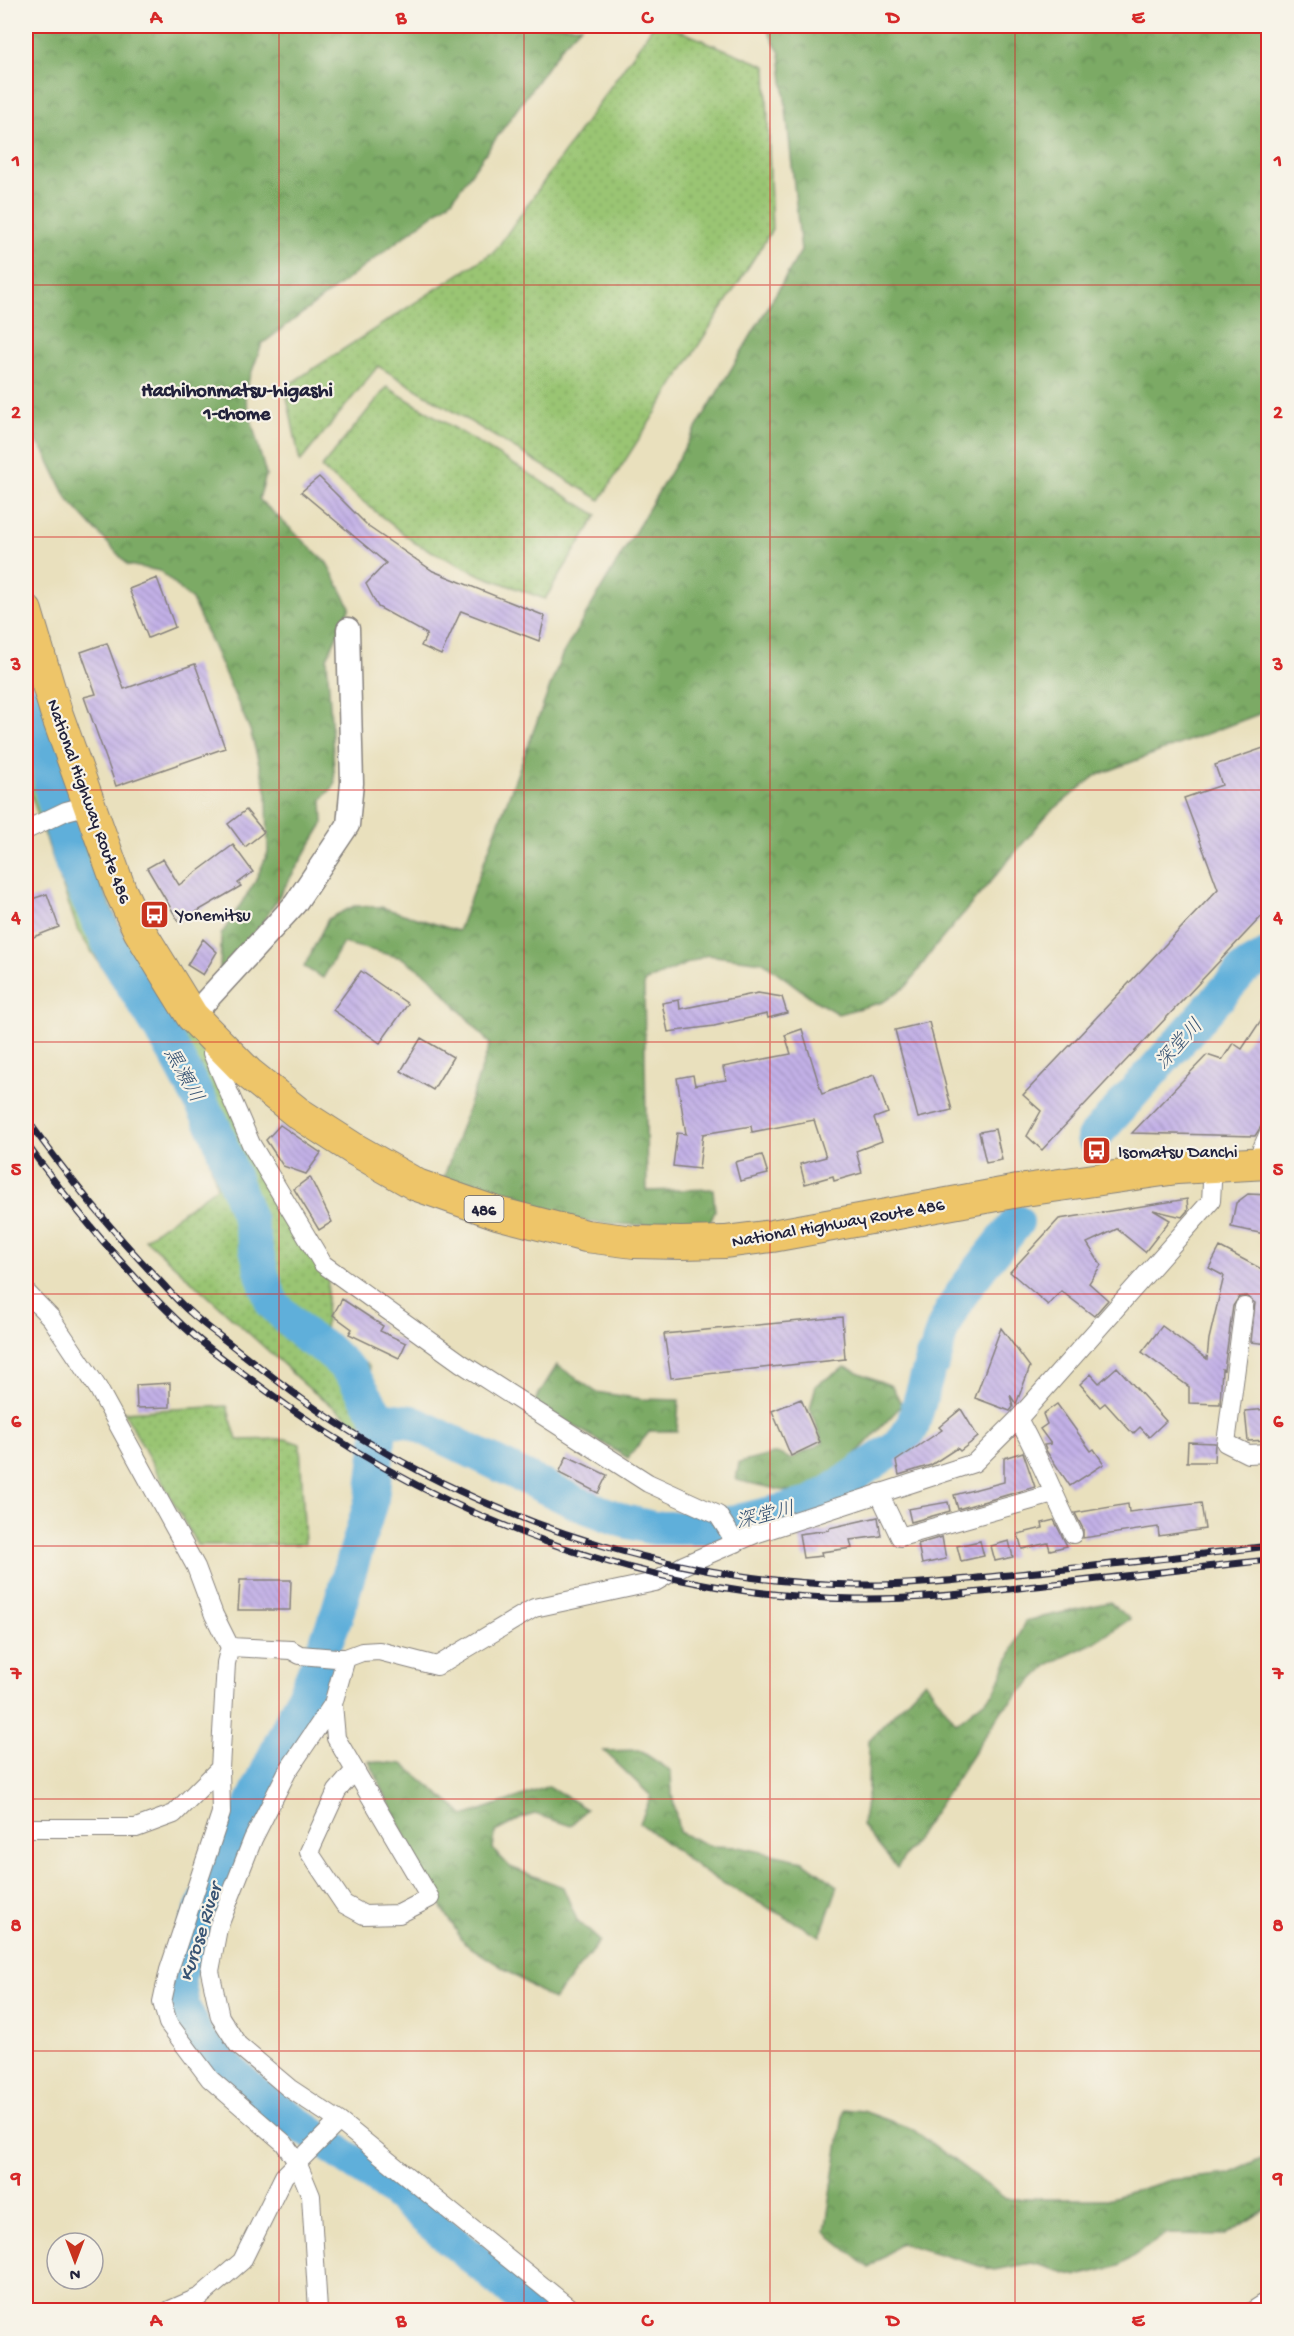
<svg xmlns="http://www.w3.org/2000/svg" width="1294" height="2336" font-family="'Gochi Hand','Klee One',sans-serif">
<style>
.grass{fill:url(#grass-dots);stroke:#5e7457;stroke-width:1.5}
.forest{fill:url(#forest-crowns);stroke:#4e6650;stroke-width:1.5}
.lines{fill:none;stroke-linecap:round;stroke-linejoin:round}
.river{stroke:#5fafda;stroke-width:34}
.building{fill:url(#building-back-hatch)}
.minor-casing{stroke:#86817c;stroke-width:20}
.tertiary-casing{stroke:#86817c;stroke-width:25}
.trunk-casing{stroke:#86817c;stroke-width:34}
.minor{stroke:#fff;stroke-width:18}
.tertiary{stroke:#fff;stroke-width:22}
.trunk{stroke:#eec569;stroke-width:32}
.rail-casing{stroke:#22223b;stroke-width:7}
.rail{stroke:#f7f3e8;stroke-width:4.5;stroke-dasharray:14;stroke-linecap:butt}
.grid{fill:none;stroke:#d62828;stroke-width:1.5;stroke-opacity:0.55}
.labels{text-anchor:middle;stroke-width:4.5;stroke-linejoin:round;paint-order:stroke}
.shield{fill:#f7f3e8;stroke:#62616f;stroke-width:1.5}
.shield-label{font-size:16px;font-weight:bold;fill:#22223b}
.street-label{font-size:18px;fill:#22223b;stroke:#f7f3e8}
.poi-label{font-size:18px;fill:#22223b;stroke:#f7f3e8;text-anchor:start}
.neighbourhood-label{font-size:20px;font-weight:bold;fill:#22223b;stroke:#f7f3e8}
.water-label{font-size:20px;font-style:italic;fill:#375373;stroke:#f7f3e8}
.neatline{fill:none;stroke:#d62828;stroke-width:2}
.grid-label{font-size:20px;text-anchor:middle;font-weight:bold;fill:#d62828}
</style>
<defs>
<pattern id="grass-dots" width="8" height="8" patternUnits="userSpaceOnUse" patternTransform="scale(1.5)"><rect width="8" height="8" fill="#9ac573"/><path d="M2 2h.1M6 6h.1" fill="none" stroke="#84a964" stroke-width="1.8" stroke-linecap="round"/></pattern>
<pattern id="forest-crowns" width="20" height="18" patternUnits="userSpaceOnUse" patternTransform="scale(1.5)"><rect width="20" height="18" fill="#7baa65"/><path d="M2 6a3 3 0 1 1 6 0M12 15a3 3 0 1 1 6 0" fill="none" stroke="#648a54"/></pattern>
<pattern id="building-back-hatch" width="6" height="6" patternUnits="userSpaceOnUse" patternTransform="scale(1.5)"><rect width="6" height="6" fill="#c2b0e6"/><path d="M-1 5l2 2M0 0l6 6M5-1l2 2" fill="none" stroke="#a697c6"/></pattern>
</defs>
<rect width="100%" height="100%" fill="#f7f3e8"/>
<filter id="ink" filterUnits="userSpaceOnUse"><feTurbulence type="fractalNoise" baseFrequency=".0167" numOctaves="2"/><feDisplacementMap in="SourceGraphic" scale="12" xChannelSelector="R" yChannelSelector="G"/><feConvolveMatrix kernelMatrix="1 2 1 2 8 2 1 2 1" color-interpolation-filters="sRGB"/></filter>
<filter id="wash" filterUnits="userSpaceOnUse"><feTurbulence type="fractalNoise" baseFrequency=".008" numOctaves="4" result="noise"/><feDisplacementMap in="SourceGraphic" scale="24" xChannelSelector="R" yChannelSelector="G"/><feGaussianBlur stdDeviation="1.35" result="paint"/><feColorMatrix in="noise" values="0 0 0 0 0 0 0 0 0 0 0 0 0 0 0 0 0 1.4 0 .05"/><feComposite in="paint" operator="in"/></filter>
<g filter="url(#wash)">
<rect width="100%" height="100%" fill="#e9e0bd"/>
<path class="grass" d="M653 26H668L766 66 772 230 600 500 378 366 300 462 285 387 495 251Z
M387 387 597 515 545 599 480 575 415 543 321 468Z
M26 669 63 795 123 934 209 1058 328 1279 325 1335 369 1366 376 1407 359 1426C334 1406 307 1390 286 1367L145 1239 217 1187 199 1122 155 1047 78 931 26 780Z
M227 1406 237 1440 286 1439 300 1444 305 1544 197 1545 124 1412Z"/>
<path class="forest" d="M26 26H581L563 45 452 200 262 344 244 393 266 475 259 499 327 563 350 607 327 658 335 785 322 799 323 824 264 921 220 974 221 935 255 882 268 852 267 793 250 730 192 600 160 571 128 565 68 500 44 451 26 429Z
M765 26H1268V708L1259 714 1095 776 1047 815 935 947 907 986 883 1002 838 1014 816 1001 763 962 707 955 644 982 647 1191 713 1189 715 1211 710 1223C670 1224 629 1227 590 1222 541 1215 490 1193 444 1177L490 1044 430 977 402 958 343 943 323 978 304 967 328 919 354 906 381 907 458 931 562 655 801 251 780 53Z
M557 1365 596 1392 642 1399 679 1400 677 1431H650L628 1458 534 1402Z
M845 1367 892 1386 902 1405 828 1484 798 1494 736 1480 739 1463 777 1453 790 1459 823 1443 810 1409 816 1385Z
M1110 1602 1130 1619 1097 1641 1049 1664 1003 1709 897 1868 862 1826 868 1789 869 1740 925 1681 956 1723 994 1693 1025 1621Z
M639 1750 671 1771 672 1794 679 1832 710 1846 739 1847 803 1861 838 1886 820 1936 710 1876 640 1823 651 1796 604 1751Z
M369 1761 403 1764 465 1816 549 1786 586 1809 571 1826 535 1814 522 1818 495 1832 493 1849 510 1867 563 1887 577 1920 600 1941 553 2000 464 1943 427 1883Z
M844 2109 863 2111 912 2129 1006 2199H1107L1171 2180 1229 2174 1268 2156V2208L1225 2235 1166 2234 1119 2266 1077 2276 1032 2263 994 2270 901 2243 869 2268 825 2232Z"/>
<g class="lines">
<path class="river" d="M26 701 48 759 52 794 72 865 115 957 173 1050 216 1131 249 1219 263 1277 272 1303 305 1336 327 1349 351 1372 381 1421 372 1498 336 1617 310 1681 201 1911 186 1952 178 1980 183 2007 199 2040 256 2094 383 2183 535 2310
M1093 1138 1244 969 1268 955
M381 1421 388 1419 412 1422 577 1503 624 1521 653 1528H708L810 1504 832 1491 897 1446 912 1428 930 1366 934 1361 932 1357 936 1355C942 1306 988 1261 1017 1222"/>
</g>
<g id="blocks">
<path class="building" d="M319 477 370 528 433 571 545 616 539 641 461 611 441 655 421 646 427 634 378 607 366 584 386 563 301 492Z
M157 578 175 627 148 638 129 589Z
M107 643 124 689 195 664 225 748 116 786 84 697 96 694 81 652Z
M1269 746V915L1261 917 1042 1150 1027 1136 1041 1111 1023 1095 1218 889 1184 798 1222 785 1215 765Z
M246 810 264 832 245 847 228 824Z
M233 845 253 872 238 883 241 886 179 922 147 868 163 859 179 885Z
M47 894 59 927 26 940V901Z
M203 939 217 952 203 975 187 965Z
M361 971 408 1004 380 1043 333 1010Z
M758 993 782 997 787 1013 768 1018 767 1014 714 1026 668 1032 662 1003 679 1000 680 1009Z
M1269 1008V1114L1255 1136 1132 1133 1207 1055 1222 1060 1233 1043 1242 1049Z
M929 1022 952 1110 918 1118 895 1030Z
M802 1029 822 1094 874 1075 888 1113 874 1118 882 1141 856 1151 862 1173 834 1181 833 1176 805 1184 800 1164 826 1157 814 1120 752 1132 751 1126 703 1134 699 1169 673 1166 677 1133 686 1134 677 1078 693 1075 695 1085 726 1080 723 1067 791 1054 785 1035Z
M421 1038 453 1057 433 1090 401 1071Z
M280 1125 321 1153 306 1174 283 1166 266 1140Z
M995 1129 1002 1160 986 1163 979 1132Z
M762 1155 768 1174 740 1181 735 1162Z
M310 1177 332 1222 319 1230 294 1189Z
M1248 1194 1269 1195V1235L1231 1227 1236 1203Z
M1187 1199 1188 1210 1182 1217 1153 1210 1170 1220 1145 1252 1117 1229 1087 1243 1101 1265 1089 1283 1108 1300 1094 1316 1061 1291 1048 1305 1010 1272 1059 1219Z
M1220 1247 1269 1273V1344L1251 1342 1255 1303 1246 1296 1239 1297 1233 1306 1224 1370 1222 1369 1220 1404 1189 1403V1387L1142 1352 1162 1326 1207 1359 1209 1339 1224 1276 1209 1268Z
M342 1299 383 1326 380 1331 406 1343 399 1358 349 1334 352 1329 333 1315Z
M842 1317 845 1359 671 1378 664 1334Z
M1001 1328 1030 1367 1016 1404 1010 1395 1013 1407 1010 1411 975 1398Z
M1117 1367 1166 1421 1149 1437 1140 1427 1133 1434 1105 1403 1100 1407 1080 1384 1091 1374 1099 1383Z
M170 1383V1407L137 1408 136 1385Z
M801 1399 820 1442 791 1456 772 1411Z
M1057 1404 1091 1451 1094 1449 1104 1464 1070 1486 1047 1452 1044 1445 1051 1444 1040 1429 1047 1424 1043 1414Z
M961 1409 978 1437 960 1451 957 1448 931 1465 899 1475 896 1461 942 1430 939 1427Z
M1269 1409V1440L1248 1441 1245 1411Z
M1188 1442 1215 1443 1214 1462H1187Z
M1023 1452 1035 1487 958 1509 954 1495 1004 1482V1458Z
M567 1456 607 1475 598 1493 559 1473Z
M948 1502 950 1511 911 1522 908 1509Z
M1201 1503 1205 1529 1159 1536 1158 1527 1083 1538V1529L1075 1513 1128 1504 1129 1512Z
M878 1517 881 1536 850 1540 852 1548 821 1552 822 1556 803 1558 799 1534 829 1530V1528Z
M1054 1520 1067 1546 1050 1550 1048 1543 1022 1549 1018 1534 1043 1528 1042 1523Z
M942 1537 946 1559 922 1564 918 1544Z
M980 1541 984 1556 961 1561 957 1546Z
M1009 1541 1013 1557 995 1561 991 1546Z
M240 1580H291L290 1610H238Z"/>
</g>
</g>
<g filter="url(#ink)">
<use href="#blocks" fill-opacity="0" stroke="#86817c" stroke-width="1.5"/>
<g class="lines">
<defs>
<path id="minor" d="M26 830 66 811 89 805
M217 1043 212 1053 251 1144 323 1264 461 1363 648 1483 718 1515 736 1543
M1256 1162 1268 1135
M26 1292 51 1318 98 1388 196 1567 214 1615 230 1647 226 1663 220 1768 221 1813 169 1970 162 2002 168 2023 210 2079 284 2143 297 2162 311 2196 318 2310
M1244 1307 1226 1443 1248 1454 1268 1453
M1018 1419C1039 1456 1054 1496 1073 1534
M879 1493 900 1537 1053 1494
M230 1647 291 1650 300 1655 336 1658H346L362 1652 379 1651 437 1666 534 1608 655 1582 684 1565 755 1534 974 1463 1018 1419 1211 1201 1213 1165
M346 1658 333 1704 287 1772 253 1839 218 1928 210 1971 220 2017 238 2045 289 2088 339 2121 572 2310
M333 1704 336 1738 430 1898 399 1914 364 1915 344 1904 309 1852 337 1791 355 1770
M26 1828H136L174 1814 220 1768
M170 2310 200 2297 242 2261 284 2176 339 2121
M1254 2310 1268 2301"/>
<path id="tertiary" d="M192 1016 295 904 348 825 352 783 348 629"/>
<path id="trunk" d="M26 611 56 712 120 890 139 930 192 1016 248 1073 298 1113 354 1149 417 1185 497 1213 586 1236 634 1242 681 1243 725 1242 772 1236 1018 1191 1177 1168 1268 1163"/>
</defs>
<use href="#minor" class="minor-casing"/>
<use href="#tertiary" class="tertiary-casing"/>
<use href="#trunk" class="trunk-casing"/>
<use href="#minor" class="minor"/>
<use href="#tertiary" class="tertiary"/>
<use href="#trunk" class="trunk"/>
<defs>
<path id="rail" d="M26 1118C66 1174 108 1227 155 1276 167 1288 177 1301 190 1312 205 1326 223 1338 239 1351 280 1383 321 1415 366 1441 512 1529 683 1582 854 1585 916 1586 976 1578 1037 1572 1114 1564 1192 1556 1268 1546
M26 1143C71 1205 121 1266 176 1319 202 1345 235 1367 264 1389 435 1517 642 1596 856 1599 920 1600 982 1592 1045 1585 1120 1577 1194 1568 1268 1560"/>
</defs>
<use href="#rail" class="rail-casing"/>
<use href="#rail" class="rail"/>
</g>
</g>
<path class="grid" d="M279 26V2310M524 26V2310M770 26V2310M1015 26V2310M26 285H1268M26 537H1268M26 790H1268M26 1042H1268M26 1294H1268M26 1546H1268M26 1799H1268M26 2051H1268"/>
<defs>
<symbol id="bus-square" viewBox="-11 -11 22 22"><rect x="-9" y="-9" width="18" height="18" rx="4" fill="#c8321e" stroke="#f7f3e8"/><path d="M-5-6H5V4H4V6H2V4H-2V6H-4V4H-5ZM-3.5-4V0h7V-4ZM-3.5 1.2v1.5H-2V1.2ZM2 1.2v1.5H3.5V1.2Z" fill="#fff"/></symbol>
</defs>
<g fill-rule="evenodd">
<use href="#bus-square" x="138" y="898" width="33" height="33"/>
<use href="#bus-square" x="1080" y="1134" width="33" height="33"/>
</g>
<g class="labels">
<rect class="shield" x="464.5" y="1196" width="39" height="26" rx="4.5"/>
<g class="shield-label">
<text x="484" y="1215">486</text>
</g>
<g class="street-label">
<text transform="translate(90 801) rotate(70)" y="6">National Highway Route 486</text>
<text transform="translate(838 1222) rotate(-10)" y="6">National Highway Route 486</text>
</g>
<g class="poi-label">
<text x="176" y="920">Yonemitsu</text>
<text x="1118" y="1157">Isomatsu Danchi</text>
</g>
<g class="neighbourhood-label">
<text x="237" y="396">Hachihonmatsu-higashi<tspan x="237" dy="23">1-chome</tspan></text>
</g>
<g class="water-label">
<text transform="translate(1178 1043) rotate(-48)" y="7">深堂川</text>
<text transform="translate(185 1074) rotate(61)" y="7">黒瀬川</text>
<text transform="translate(765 1514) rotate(-14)" y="7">深堂川</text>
<text transform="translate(199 1932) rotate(-72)" y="7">Kurose River</text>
</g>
</g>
<rect width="1294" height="2336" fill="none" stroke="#f7f3e8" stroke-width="66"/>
<g transform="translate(75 2261) rotate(180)"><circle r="28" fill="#f7f3e8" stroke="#a29fa3" stroke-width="1.5"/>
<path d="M0-4.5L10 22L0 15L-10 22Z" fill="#c8321e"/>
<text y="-9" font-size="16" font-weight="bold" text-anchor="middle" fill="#22223b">N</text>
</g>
<rect x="33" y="33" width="1228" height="2270" class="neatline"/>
<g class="grid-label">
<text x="156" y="23">A</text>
<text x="401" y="23">B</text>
<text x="647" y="23">C</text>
<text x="893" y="23">D</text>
<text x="1138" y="23">E</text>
<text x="16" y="166">1</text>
<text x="1278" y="166">1</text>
<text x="16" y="418">2</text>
<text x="1278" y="418">2</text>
<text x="16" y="670">3</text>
<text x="1278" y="670">3</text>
<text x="16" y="923">4</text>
<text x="1278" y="923">4</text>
<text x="16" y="1175">5</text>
<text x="1278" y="1175">5</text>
<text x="16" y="1427">6</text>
<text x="1278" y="1427">6</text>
<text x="16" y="1679">7</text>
<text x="1278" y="1679">7</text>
<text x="16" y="1931">8</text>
<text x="1278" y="1931">8</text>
<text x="16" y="2184">9</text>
<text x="1278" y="2184">9</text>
<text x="156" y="2326">A</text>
<text x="401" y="2326">B</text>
<text x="647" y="2326">C</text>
<text x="893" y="2326">D</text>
<text x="1138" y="2326">E</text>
</g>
</svg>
